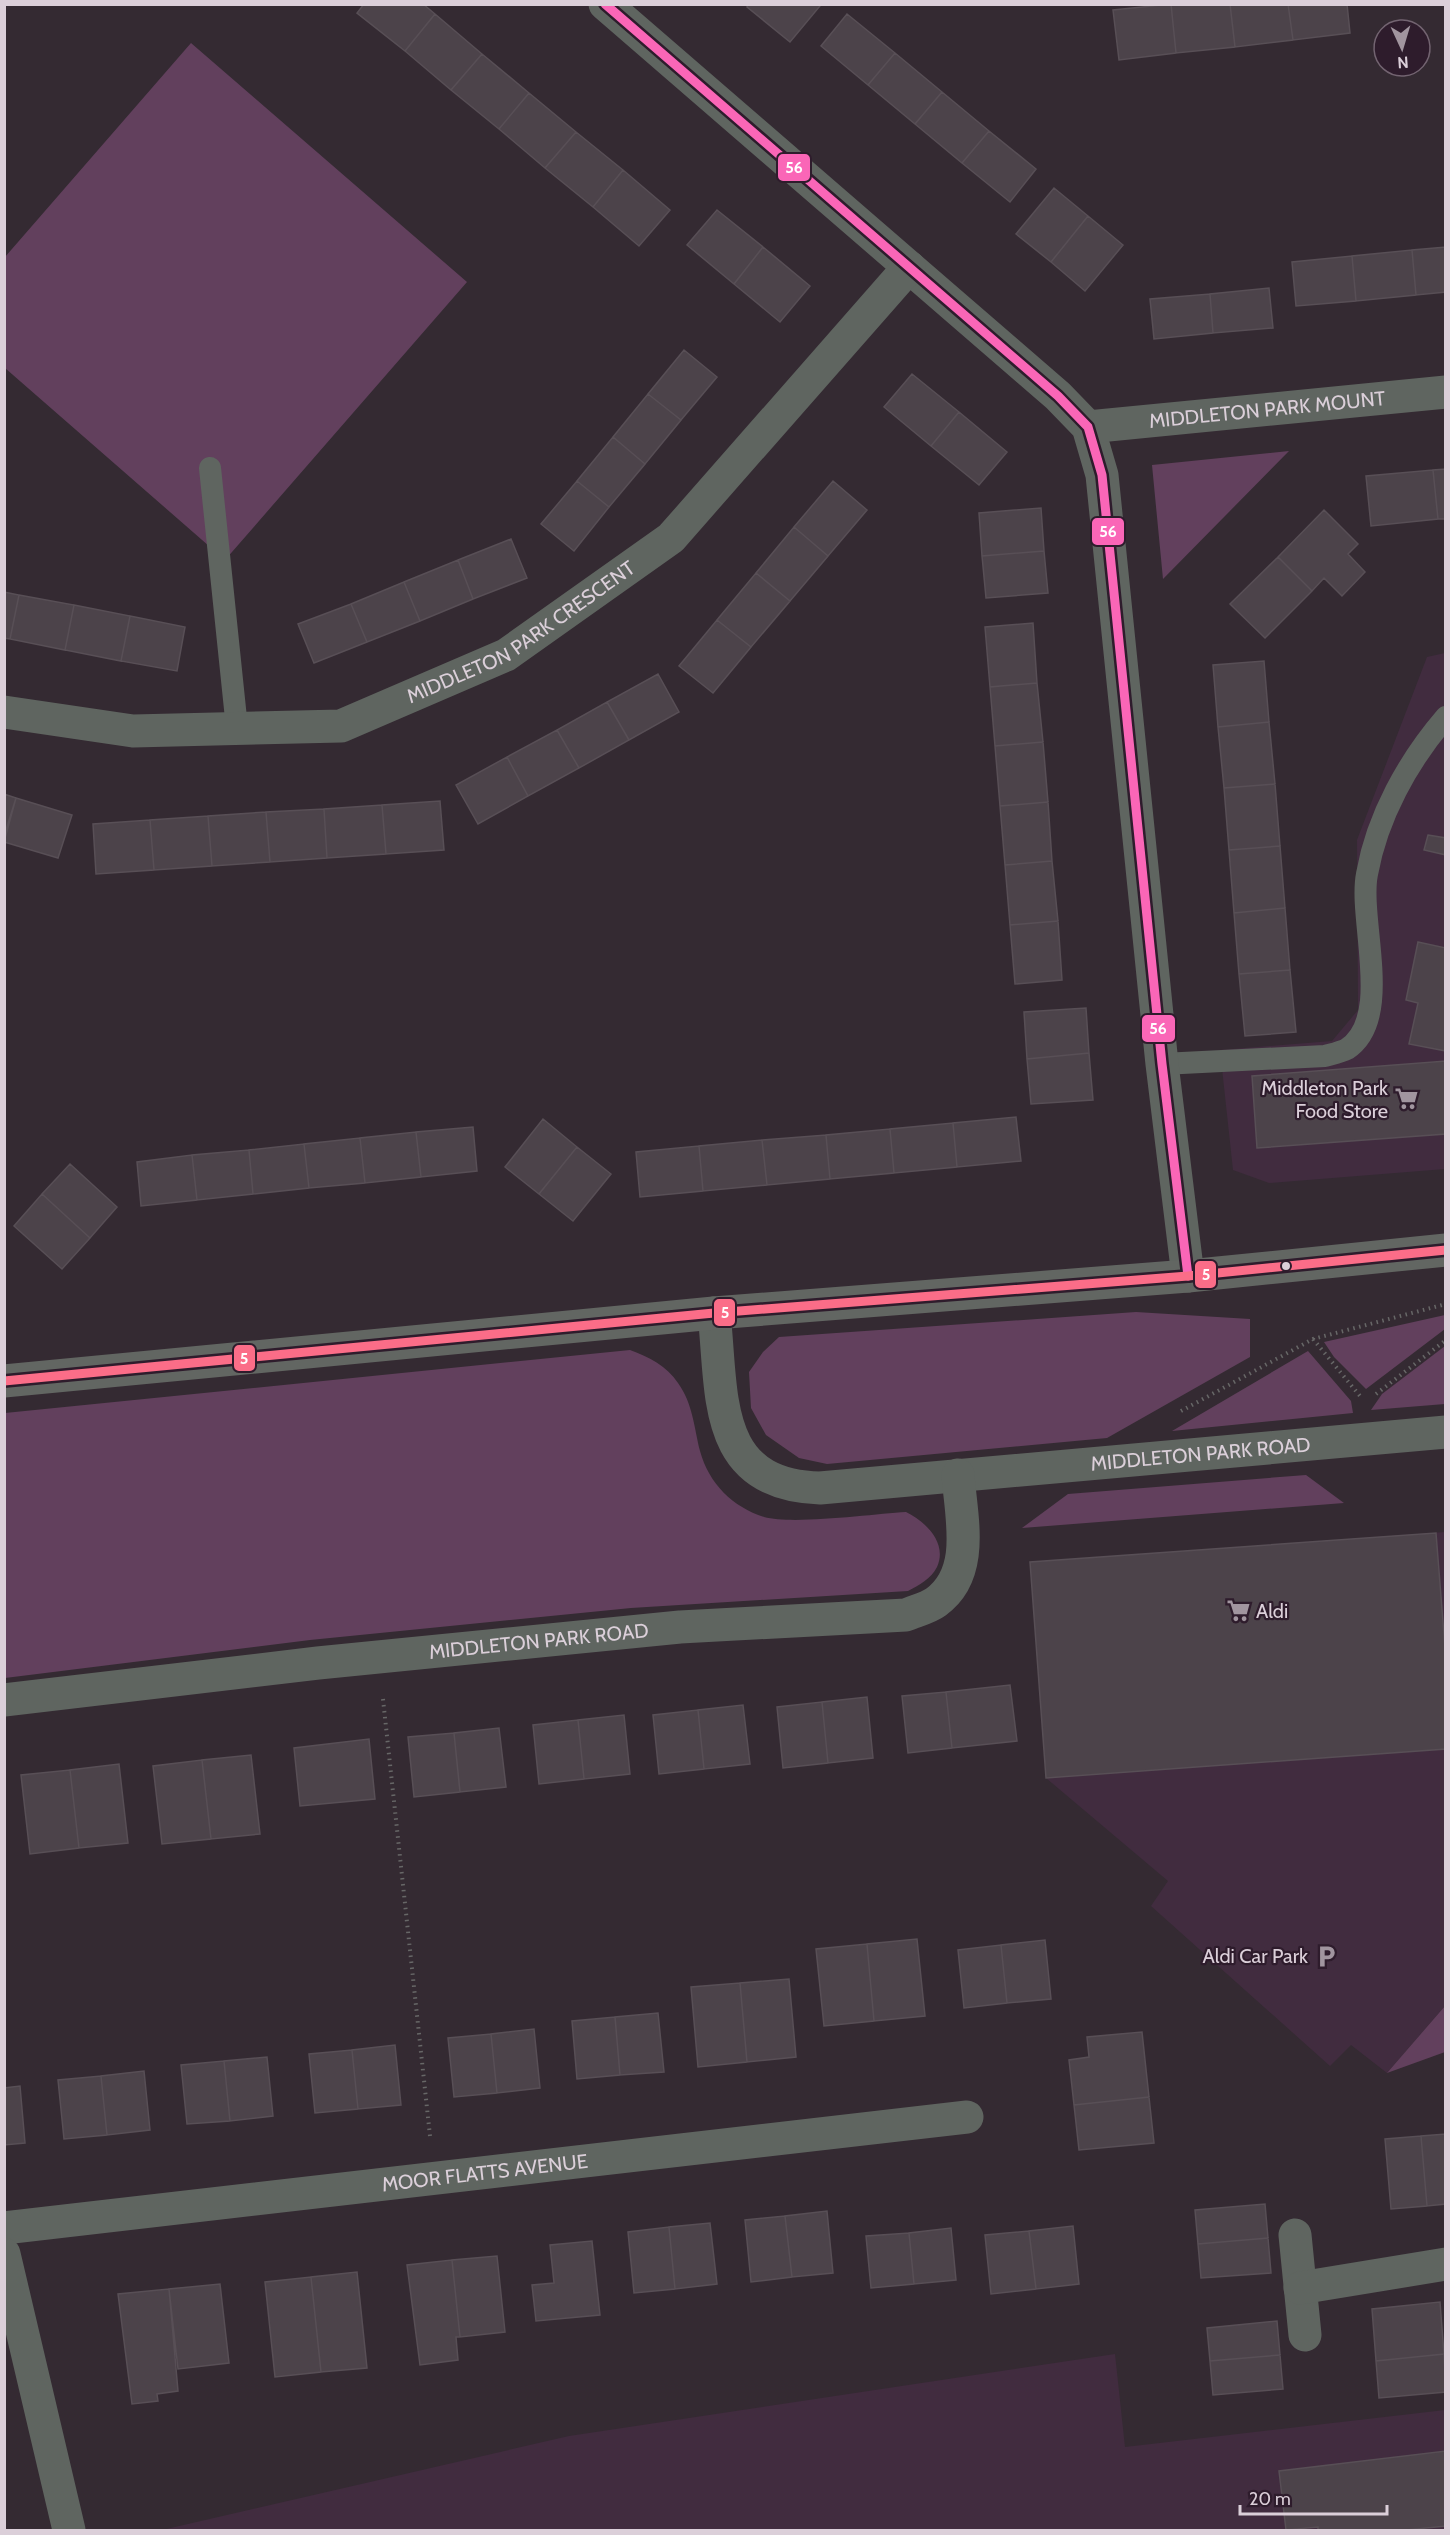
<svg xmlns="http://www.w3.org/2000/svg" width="1450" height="2535" font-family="Cabin,sans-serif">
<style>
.built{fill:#412c3f}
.green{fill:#62405d}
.building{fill:#4c434a;stroke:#584f56;stroke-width:1.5}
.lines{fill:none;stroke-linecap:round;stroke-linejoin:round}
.path{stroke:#676767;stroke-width:4;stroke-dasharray:1.5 4.5;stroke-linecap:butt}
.lane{stroke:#5f6560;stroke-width:22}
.street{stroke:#5f6560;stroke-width:33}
.secondary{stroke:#626662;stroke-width:33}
.bus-1-casing{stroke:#2e1c2c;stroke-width:14}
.bus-2-casing{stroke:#2e1c2c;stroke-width:14}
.bus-1{stroke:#fa66b7;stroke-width:9}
.bus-2{stroke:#fb6d88;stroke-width:9}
.bus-dot{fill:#dbcfd9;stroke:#2e1c2c;stroke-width:2}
.labels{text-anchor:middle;stroke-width:4.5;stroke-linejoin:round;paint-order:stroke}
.street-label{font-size:20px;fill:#dbcfd9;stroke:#2e1c2c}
.poi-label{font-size:20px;fill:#dbcfd9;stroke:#2e1c2c;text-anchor:end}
.line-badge{stroke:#2e1c2c;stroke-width:2}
.badge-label{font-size:16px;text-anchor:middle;font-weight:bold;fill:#fff}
</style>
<rect width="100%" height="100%" fill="#342a32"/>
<path class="built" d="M1445 653V1169L1269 1183 1233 1170 1220 1050 1332 1041 1358 1010 1357 840 1427 657Z
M1445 1532V2006L1387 2073 1351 2045 1330 2066 1151 1906 1168 1881 1046 1778 1030 1562Z
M1115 2354 1125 2447 1445 2410V2530H162L569 2436Z"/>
<path class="green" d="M191 43 467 282 225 560 5 368V257Z
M1289 451 1163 579 1152 465Z
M1136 1312 1250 1319V1357L1107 1438 827 1464 799 1458 766 1435 751 1408 749 1372 763 1352 779 1337Z
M1445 1315V1329L1366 1389 1334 1357 1324 1342Z
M1445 1346V1404L1371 1410 1382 1394Z
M630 1350C649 1357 667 1366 678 1383 693 1404 694 1427 700 1451 709 1484 733 1507 764 1517 793 1525 872 1514 906 1512 925 1521 948 1543 937 1567 931 1579 919 1585 908 1591L631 1608 310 1640 5 1678V1413Z
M1308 1351 1351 1401 1353 1413 1172 1431Z
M1306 1475 1344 1503 1022 1528 1068 1494Z
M1445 2006V2052L1387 2073Z"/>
<path class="building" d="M364 4H423L435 14 405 51 357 13Z
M748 4H819L820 6 790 42 747 7Z
M1171 4 1176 53 1119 60 1113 10Z
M1171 4H1230L1235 47 1176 53Z
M1230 4H1288L1293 40 1235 47Z
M1288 4H1347L1350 33 1293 40Z
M435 14 482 54 451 90 405 51Z
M847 14 895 53 868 85 821 46Z
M895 53 942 92 915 124 868 85Z
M482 54 529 93 499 129 451 90Z
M942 92 989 131 962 163 915 124Z
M529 93 576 132 545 168 499 129Z
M989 131 1036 169 1010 202 962 163Z
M576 132 623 170 593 207 545 168Z
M623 170 670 210 639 246 593 207Z
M1054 188 1088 216 1051 262 1016 234Z
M717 210 763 247 734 284 687 245Z
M1088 216 1123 245 1085 291 1051 262Z
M763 247 810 286 780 322 734 284Z
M1446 247V292L1416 295 1412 250Z
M1412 250 1416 295 1356 301 1352 256Z
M1352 256 1356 301 1296 306 1292 262Z
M1269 288 1273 328 1213 333 1210 294Z
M1210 294 1213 333 1154 339 1150 299Z
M684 350 717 377 681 420 648 394Z
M912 374 959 412 931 446 884 407Z
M648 394 681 420 645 464 613 437Z
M959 412 1007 452 979 485 931 446Z
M613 437 645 464 609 507 577 481Z
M1446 469V519H1438L1433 470Z
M1433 470 1438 519 1371 526 1366 476Z
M577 481 609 507 574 551 541 524Z
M833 481 867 510 828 556 794 527Z
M1041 508 1044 551 982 556 979 513Z
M1324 510 1358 544 1348 554 1365 572 1342 596 1324 578 1312 591 1278 557Z
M794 527 828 556 790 601 756 573Z
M511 539 527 578 473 599 458 560Z
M1044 551 1048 593 986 598 982 556Z
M1278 557 1312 591 1265 638 1230 604Z
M458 560 473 599 420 621 404 582Z
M756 573 790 601 751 647 717 620Z
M404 582 420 621 367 642 351 604Z
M4 592 19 595 10 639 4 638Z
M19 595 74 605 65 650 10 639Z
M351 604 367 642 314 663 298 624Z
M74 605 130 616 121 661 65 650Z
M130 616 185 627 177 671 121 661Z
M717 620 751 647 713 693 679 666Z
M1033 623 1037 683 990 687 985 627Z
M1264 661 1269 722 1218 727 1213 665Z
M658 674 679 712 629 740 607 702Z
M1037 683 1043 742 995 746 990 687Z
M607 702 629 740 579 768 557 730Z
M1269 722 1275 784 1224 788 1218 727Z
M557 730 579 768 528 796 507 757Z
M1043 742 1048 802 1000 806 995 746Z
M507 757 528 796 478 824 456 785Z
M1275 784 1280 846 1229 850 1224 788Z
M4 794 16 798 4 836Z
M16 798 72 815 58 858 4 842Z
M440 801 444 850 386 854 382 805Z
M1048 802 1052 861 1005 865 1000 806Z
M382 805 386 854 327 858 324 809Z
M324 809 327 858 270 862 266 812Z
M266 812 270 862 212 866 208 816Z
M208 816 212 866 154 870 150 820Z
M150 820 154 870 96 874 93 824Z
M1428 835 1446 838V855L1424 850Z
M1280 846 1285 908 1234 913 1229 850Z
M1052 861 1058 921 1010 925 1005 865Z
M1285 908 1290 970 1239 974 1234 913Z
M1058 921 1062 980 1015 984 1010 925Z
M1418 942 1446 948V1051L1409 1044 1418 1003 1406 1000Z
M1290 970 1296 1032 1245 1036 1239 974Z
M1086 1008 1089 1053 1027 1059 1024 1012Z
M1089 1053 1093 1100 1031 1104 1027 1059Z
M1446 1061V1134L1257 1148 1252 1076Z
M1016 1117 1021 1161 957 1167 953 1123Z
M543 1119 577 1147 539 1194 505 1167Z
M953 1123 957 1167 894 1173 890 1129Z
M473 1127 477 1171 421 1177 416 1132Z
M890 1129 894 1173 830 1179 826 1135Z
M416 1132 421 1177 365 1183 360 1138Z
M826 1135 830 1179 767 1185 762 1140Z
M360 1138 365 1183 309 1188 304 1144Z
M762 1140 767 1185 703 1191 699 1146Z
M304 1144 309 1188 253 1194 249 1150Z
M699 1146 703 1191 640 1197 636 1152Z
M577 1147 611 1174 573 1221 539 1194Z
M249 1150 253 1194 197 1200 192 1155Z
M192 1155 197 1200 141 1206 137 1162Z
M70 1164 117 1207 90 1238 42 1194Z
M42 1194 90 1238 62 1269 14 1226Z
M1436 1533 1446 1660V1749L1046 1778 1030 1562Z
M1010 1685 1017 1741 952 1748 946 1692Z
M946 1692 952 1748 908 1753 902 1696Z
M867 1697 873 1758 828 1763 822 1702Z
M822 1702 828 1763 783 1768 777 1707Z
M743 1705 750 1764 704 1769 698 1710Z
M698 1710 704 1769 659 1774 653 1715Z
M624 1715 630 1774 584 1779 578 1720Z
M578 1720 584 1779 539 1784 533 1725Z
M499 1728 506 1787 460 1792 454 1733Z
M454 1733 460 1792 414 1797 408 1737Z
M369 1739 375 1799 300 1806 294 1748Z
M251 1755 260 1834 211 1839 202 1760Z
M202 1760 211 1839 162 1844 153 1766Z
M119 1764 128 1843 79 1848 70 1770Z
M70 1770 79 1848 30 1854 21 1775Z
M917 1939 925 2016 874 2021 867 1944Z
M1045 1940 1051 1999 1007 2003 1001 1945Z
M867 1944 874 2021 824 2026 816 1949Z
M1001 1945 1007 2003 964 2008 958 1950Z
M789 1979 796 2057 747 2062 740 1983Z
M740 1983 747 2062 698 2067 691 1987Z
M658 2013 664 2072 620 2075 615 2017Z
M615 2017 620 2075 577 2079 572 2021Z
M534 2029 540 2088 497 2093 491 2034Z
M1142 2032 1149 2097 1074 2105 1069 2060 1089 2057 1087 2037Z
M491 2034 497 2093 454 2097 448 2038Z
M395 2045 401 2105 358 2109 352 2050Z
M352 2050 358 2109 315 2113 309 2054Z
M267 2057 273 2116 230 2121 224 2061Z
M224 2061 230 2121 187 2124 181 2065Z
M144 2071 150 2130 107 2135 101 2076Z
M101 2076 107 2135 64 2139 58 2080Z
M20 2086 25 2143 4 2145V2088Z
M1149 2097 1154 2143 1079 2150 1074 2105Z
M1446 2134V2204L1427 2206 1421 2136Z
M1421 2136 1427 2206 1391 2209 1385 2139Z
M1265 2204 1268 2238 1198 2244 1195 2210Z
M827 2211 833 2273 792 2277 785 2216Z
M785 2216 792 2277 751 2282 745 2220Z
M710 2223 717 2284 675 2289 669 2227Z
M1073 2226 1079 2284 1036 2289 1029 2231Z
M669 2227 675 2289 634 2293 628 2232Z
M951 2228 956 2280 914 2284 909 2233Z
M1029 2231 1036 2289 991 2294 985 2235Z
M909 2233 914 2284 871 2288 866 2236Z
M1268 2238 1271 2273 1201 2278 1198 2244Z
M592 2241 600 2315 536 2321 532 2285 554 2283 550 2245Z
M497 2256 505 2332 460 2337 452 2260Z
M452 2260 460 2337H456L458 2360 420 2365 407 2265Z
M357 2272 367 2368 321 2372 311 2277Z
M311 2277 321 2372 275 2377 265 2282Z
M220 2284 229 2363 178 2369 169 2289Z
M169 2289 178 2391 157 2394 158 2401 132 2404 118 2294Z
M1440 2302 1444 2354 1376 2361 1372 2309Z
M1277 2321 1280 2355 1210 2361 1207 2328Z
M1444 2354 1446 2392 1379 2398 1376 2361Z
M1280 2355 1283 2389 1213 2395 1210 2361Z
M1446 2451V2526L1406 2530H1318V2527L1286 2530 1279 2471Z"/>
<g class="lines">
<path class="path" d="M1313 1339 1360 1396
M1376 1394 1446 1340
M1181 1411 1313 1339 1446 1304
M383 1699 430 2136"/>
<path class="lane" d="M210 468 237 728
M1162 1064 1325 1056C1332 1054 1341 1052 1347 1049 1394 1018 1358 920 1367 874 1377 817 1408 761 1446 717"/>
<g class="street">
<path d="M605 4 1058 396 1088 427 1102 475 1162 1064 1188 1276"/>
<path id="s1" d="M1088 427 1446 392"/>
<path id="s2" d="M4 712 133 731 341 726 506 655 671 538 909 267"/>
<path id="s3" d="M714 1313C723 1395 711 1485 820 1488L1446 1432"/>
<path id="s4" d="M4 1700 318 1663 680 1627 906 1615C915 1611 928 1608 936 1602 976 1573 961 1517 958 1475"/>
<path id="s5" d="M4 2228 967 2117"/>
<path d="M1295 2235 1305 2335"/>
<path d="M4 2254 69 2530"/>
<path d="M1300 2288 1446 2264"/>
</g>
<path class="secondary" d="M4 1381 714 1313 1188 1276 1446 1250"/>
<defs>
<path id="bus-1" d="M605 4 1058 396 1088 427 1102 475 1162 1064 1188 1276"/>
<path id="bus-2" d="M4 1381 714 1313 1188 1276 1446 1250"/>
</defs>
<use href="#bus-1" class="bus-1-casing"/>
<use href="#bus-2" class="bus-2-casing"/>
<use href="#bus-1" class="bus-1"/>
<use href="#bus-2" class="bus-2"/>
</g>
<defs>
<symbol id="supermarket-bare" viewBox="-9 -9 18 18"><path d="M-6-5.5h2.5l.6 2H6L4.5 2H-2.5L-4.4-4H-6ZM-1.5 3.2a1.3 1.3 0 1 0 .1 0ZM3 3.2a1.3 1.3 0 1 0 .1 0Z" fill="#a1959f" stroke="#2e1c2c" stroke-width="2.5" paint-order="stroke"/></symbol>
<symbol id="parking-bare" viewBox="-9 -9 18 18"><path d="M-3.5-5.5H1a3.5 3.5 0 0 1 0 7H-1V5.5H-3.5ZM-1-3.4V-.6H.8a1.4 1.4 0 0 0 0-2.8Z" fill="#a1959f" stroke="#2e1c2c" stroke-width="2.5" paint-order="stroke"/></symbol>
</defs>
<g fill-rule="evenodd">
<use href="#supermarket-bare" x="1390" y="1082" width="33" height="33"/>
<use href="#supermarket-bare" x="1222" y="1594" width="33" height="33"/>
<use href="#parking-bare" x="1310" y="1940" width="33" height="33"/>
</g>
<circle class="bus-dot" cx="1286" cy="1266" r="5"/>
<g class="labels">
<g class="street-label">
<text dy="7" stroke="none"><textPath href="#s1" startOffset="180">MIDDLETON PARK MOUNT</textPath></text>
<text dy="7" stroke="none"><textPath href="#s2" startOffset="542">MIDDLETON PARK CRESCENT</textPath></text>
<text dy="7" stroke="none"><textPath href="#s3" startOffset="616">MIDDLETON PARK ROAD</textPath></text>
<text dy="7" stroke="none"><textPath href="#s4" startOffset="538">MIDDLETON PARK ROAD</textPath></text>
<text dy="7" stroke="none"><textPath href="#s5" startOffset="484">MOOR FLATTS AVENUE</textPath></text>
</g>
<g class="poi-label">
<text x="1388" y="1095">Middleton Park<tspan x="1388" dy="23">Food Store</tspan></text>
<text x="1256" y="1618" text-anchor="start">Aldi</text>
<text x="1308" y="1963">Aldi Car Park</text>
</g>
</g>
<g class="line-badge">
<rect x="777" y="153" width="34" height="29" rx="6" fill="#fa66b7"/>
<rect x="1091" y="517" width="34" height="29" rx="6" fill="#fa66b7"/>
<rect x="1141" y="1014" width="35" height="29" rx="6" fill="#fa66b7"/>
<rect x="1194" y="1260" width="23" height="29" rx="6" fill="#fb6d88"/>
<rect x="713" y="1298" width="23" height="29" rx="6" fill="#fb6d88"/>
<rect x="233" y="1344" width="23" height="28" rx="6" fill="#fb6d88"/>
</g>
<g class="badge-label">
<text x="794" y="173">56</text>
<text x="1108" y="537">56</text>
<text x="1158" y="1034">56</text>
<text x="1206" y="1280">5</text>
<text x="725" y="1318">5</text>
<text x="244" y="1364">5</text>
</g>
<rect width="1450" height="2535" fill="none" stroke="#dbcfd9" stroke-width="12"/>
<g transform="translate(1402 48) rotate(176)"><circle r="28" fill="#2e1c2c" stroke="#736471" stroke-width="1.5"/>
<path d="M0-4.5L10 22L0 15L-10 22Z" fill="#a1959f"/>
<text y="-9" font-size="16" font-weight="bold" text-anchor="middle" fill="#dbcfd9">N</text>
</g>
<path d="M1240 2505v9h147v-9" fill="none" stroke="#dbcfd9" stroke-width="3"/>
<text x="1249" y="2505" font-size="18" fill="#dbcfd9" stroke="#2e1c2c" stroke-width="4.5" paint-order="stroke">20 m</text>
</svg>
